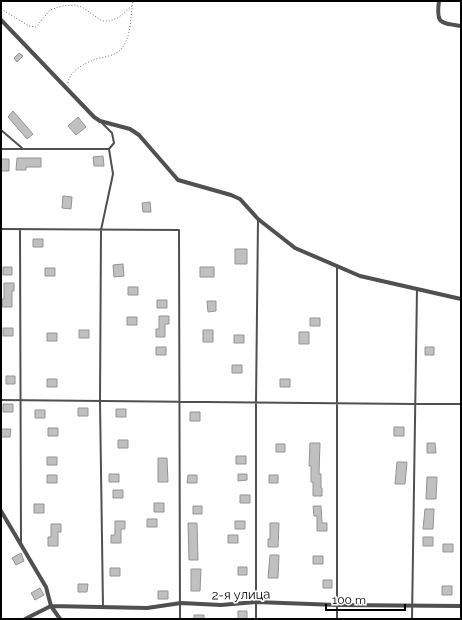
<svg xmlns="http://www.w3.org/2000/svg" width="462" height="620" font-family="Raleway,sans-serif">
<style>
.building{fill:#c0c0c0;stroke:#949494}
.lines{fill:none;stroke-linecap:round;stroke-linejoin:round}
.path{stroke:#727272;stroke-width:1;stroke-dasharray:1 2;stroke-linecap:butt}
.lane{stroke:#505050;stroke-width:2}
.street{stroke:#505050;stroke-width:4}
.labels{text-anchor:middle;stroke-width:3.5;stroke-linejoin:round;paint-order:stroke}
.street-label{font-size:13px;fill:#000;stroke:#fff}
</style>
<rect width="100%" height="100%" fill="#fff"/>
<path class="building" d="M19 53 23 56 17 62 14 58Z
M13 111 33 134 27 139 8 117Z
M78 117 86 127 76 135 68 126Z
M103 156 104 166H94L93 157Z
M17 158H41V167H26V170H16Z
M1 159H9V171H1Z
M63 196 72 197 71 209 62 208Z
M150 202 151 212H143L142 203Z
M33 239H43V247H33Z
M235 249H247V264H235Z
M123 264 124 276 114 277 113 265Z
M3 267H12V275H3Z
M200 267H214V277H200Z
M45 268H55V276H45Z
M4 283H14V291H12V307H2V299H4Z
M128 287H138V295H128Z
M157 300H167V308H157Z
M207 301H216V311L208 312Z
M159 316H169V324H165V337H156V329H159Z
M127 317H137V325H127Z
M310 318H320V326H310Z
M3 328H13V336H3Z
M79 330H89V338H79Z
M203 330H213V342H203Z
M299 332H309V344H299Z
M47 333H57V341H47Z
M234 335H244V343H234Z
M156 347H166V355H156Z
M425 347H434V355H425Z
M232 365H242V373H232Z
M6 376H15V384H6Z
M47 379H57V387H47Z
M280 379H290V387H280Z
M3 404H13V412H3Z
M78 408H88V416H78Z
M116 409H126V417H116Z
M35 410H45V418H35Z
M190 412H200V421H190Z
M394 427H404V436H394Z
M48 428H58V436H48Z
M1 429H11L10 437H1Z
M118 440H128V448H118Z
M310 443H320L319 474H321V488H322V496H313V482H311V466H309Z
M427 443H435L436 453H427Z
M276 444H285V452H276Z
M236 456H246V464H236Z
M47 457H57V465H47Z
M158 458H167L168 482H158Z
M397 462H407L405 484H395Z
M109 474H119V482H109Z
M238 474H247V480L238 481Z
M47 475H57V483H47Z
M188 475H197V483H187Z
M269 475H278V483H269Z
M427 477H437L436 499H426Z
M113 490H123V498H113Z
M240 495H250V503H240Z
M154 503H164V512H154Z
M34 504H44V513H34Z
M193 506H202V514H193Z
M313 506H321L322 523H327V531H317V516H314Z
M425 509H434L433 529H423Z
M147 519H157V527H147Z
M115 521H125V529H121V543H111V535H115Z
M235 521H245V529H235Z
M188 523H197L198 560H189Z
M270 523H279L278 547H268V539H270Z
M51 524H61V532H58V546H48V537H51Z
M228 535H238V543H228Z
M423 537H433V546H423Z
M443 544H453V552H443Z
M21 553 24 561 16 565 12 558Z
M270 555H279L278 578H268Z
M313 556H323V564H313Z
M238 567H247V575H238Z
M110 568H120V576H110Z
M191 569H201L200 591H191Z
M323 580H332V588H323Z
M78 584H88L87 592H78Z
M442 586H452V595H442Z
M40 588 44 595 35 600 31 593Z
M158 591H168V599H158Z
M238 611H247V619H238Z
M194 615H204V619H194Z"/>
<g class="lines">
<path class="path" d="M1 9 29 26 36 27 50 10 61 6 74 5 82 7 102 21H109L118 18 133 5
M68 83C69 73 81 65 91 61 101 56 114 58 122 48 132 35 130 17 133 1"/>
<path class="lane" d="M1 130 22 148
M1 149H109L114 143 112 133 102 123
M1 229 179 230 180 619
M20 229 21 544
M1 400 415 404H461
M103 607 100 402 101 230 113 174 109 149
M256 619V402L258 220
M337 619V266
M412 619 417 289"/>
<path class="street" d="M439 1C436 24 440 23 461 26
M1 20 94 117 100 121 130 129 139 135 178 180 231 195 240 199 258 219 295 248 360 276 461 299
M1 511 46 587 51 606 60 619
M25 619 51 606 147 608 181 603 221 605 256 602 337 605 461 606"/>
</g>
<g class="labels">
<g class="street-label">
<text transform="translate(241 594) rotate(-1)" y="5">2-я улица</text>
</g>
</g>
<rect width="462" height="620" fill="none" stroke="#000000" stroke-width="4"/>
<path d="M326 604v6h79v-6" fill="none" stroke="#000000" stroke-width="2"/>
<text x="332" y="604" font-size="12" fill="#000000" stroke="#ffffff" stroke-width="3" paint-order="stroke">100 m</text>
</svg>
